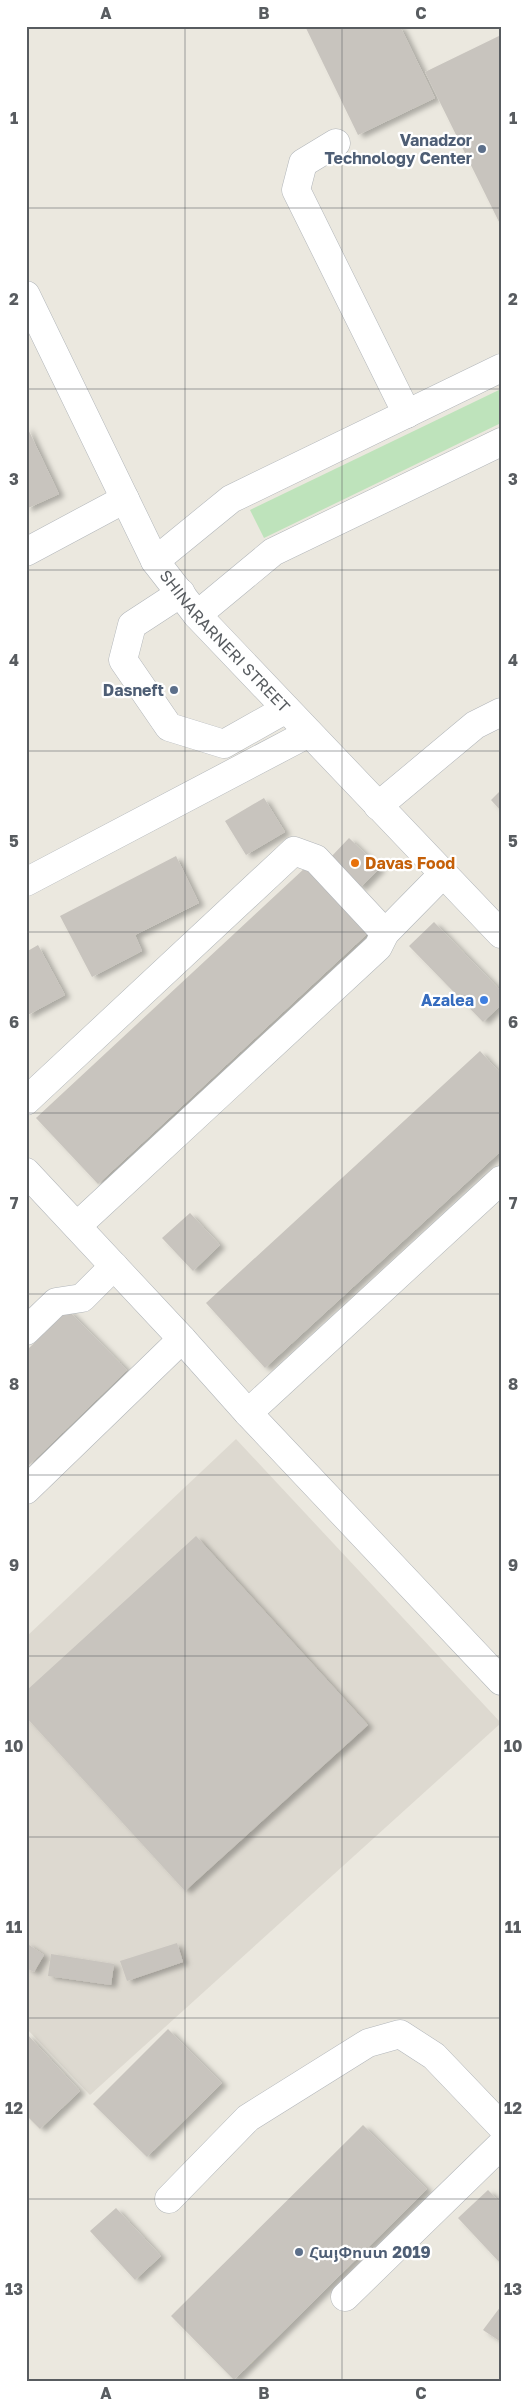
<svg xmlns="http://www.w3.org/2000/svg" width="527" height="2407" font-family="'Golos Text','Noto Sans Armenian',sans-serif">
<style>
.education{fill:#ddd9d0}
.green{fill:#bee3bb}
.building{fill:#c8c4be;filter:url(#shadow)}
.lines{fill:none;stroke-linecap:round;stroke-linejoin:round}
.minor-casing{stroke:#b2b6ba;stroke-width:29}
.minor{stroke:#fff;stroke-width:28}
.grid{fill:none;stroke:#585c60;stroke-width:1;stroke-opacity:0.55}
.service-dot{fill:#5c6f8a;stroke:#fff;stroke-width:2}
.food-dot{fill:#e8710a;stroke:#fff;stroke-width:2}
.shop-dot{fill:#3f7fe0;stroke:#fff;stroke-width:2}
.labels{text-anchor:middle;stroke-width:4.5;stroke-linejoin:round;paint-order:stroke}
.service-label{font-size:16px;font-weight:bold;fill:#4e5e75;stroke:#fff;text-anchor:end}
.street-label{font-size:16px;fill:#585c60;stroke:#fff}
.food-label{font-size:16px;font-weight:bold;fill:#c56008;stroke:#fff;text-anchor:start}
.shop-label{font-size:16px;font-weight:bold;fill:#366cbe;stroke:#fff;text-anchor:end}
.neatline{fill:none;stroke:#585c60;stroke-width:2}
.grid-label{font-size:16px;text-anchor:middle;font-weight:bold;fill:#585c60}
</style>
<defs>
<filter id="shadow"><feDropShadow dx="5.5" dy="3" stdDeviation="2.5" flood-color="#0004"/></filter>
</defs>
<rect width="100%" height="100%" fill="#ebe8df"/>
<path class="education" d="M236 1439 501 1723 90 2095 26 2028V1637Z"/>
<path class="green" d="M501 389V423L264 538 250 510Z"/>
<path class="building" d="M305 26H400L435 98 358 135Z
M501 35V226L425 72Z
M26 425 59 494 26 509Z
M501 790V811L491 800Z
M264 798 285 832 246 855 225 821Z
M349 838 380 868 360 888 330 858Z
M176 856 199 903 135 935 142 951 92 977 60 916Z
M306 867 368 933 98 1184 36 1118Z
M434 922 501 991V1005L483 1022 409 946Z
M38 945 65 995 26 1016V952Z
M480 1051 501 1074V1151L265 1368 206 1303Z
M190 1213 220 1245 193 1271 162 1238Z
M68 1310 127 1370 26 1468V1351Z
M196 1536 368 1725 185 1891 26 1717V1691Z
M26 1943 44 1955 34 1972 26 1968Z
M177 1943 183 1962 127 1981 120 1961Z
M51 1954 114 1964 111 1985 48 1976Z
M168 2029 222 2083 147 2157 93 2104Z
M26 2033 80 2091 40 2129 26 2115Z
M363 2125 427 2189 234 2380 171 2316Z
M488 2190 501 2203V2264L458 2218Z
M116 2208 161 2256 135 2280 90 2231Z
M501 2306V2342L483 2330Z"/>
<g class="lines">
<defs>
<g id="minor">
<path d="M336 143 303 163 296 190 407 414"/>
<path id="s1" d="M26 295 155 561 197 615 501 934"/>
<path d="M26 552 125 499"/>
<path d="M155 561 231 499 501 368"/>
<path d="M181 593 132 625 123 660 169 727 224 744 286 709"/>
<path d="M197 615 273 552 501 442"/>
<path d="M378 806 475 725 501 712"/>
<path d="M26 882 309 733"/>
<path d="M26 1101 294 851 316 859 385 933"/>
<path d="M26 1172 182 1339 248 1413 501 1681"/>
<path d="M77 1226 378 947 385 933 443 874"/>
<path d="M26 1331 56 1302 82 1298 114 1266"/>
<path d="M248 1413 501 1180"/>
<path d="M26 1490 182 1339"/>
<path d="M169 2199 248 2118 368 2043 400 2034 434 2056 501 2126"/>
<path d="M345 2297 501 2145"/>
</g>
</defs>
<use href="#minor" class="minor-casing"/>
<use href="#minor" class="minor"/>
</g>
<path class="grid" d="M185 26V2381M342 26V2381M26 208H501M26 389H501M26 570H501M26 751H501M26 932H501M26 1113H501M26 1294H501M26 1475H501M26 1656H501M26 1837H501M26 2018H501M26 2199H501"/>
<g class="service-dot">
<circle cx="482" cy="149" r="5"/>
<circle cx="174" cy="690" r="5"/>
<circle cx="299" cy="2252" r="5"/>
</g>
<circle class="food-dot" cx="355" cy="863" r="5"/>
<circle class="shop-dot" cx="484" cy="1000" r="5"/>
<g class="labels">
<g class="service-label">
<text x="472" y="146">Vanadzor<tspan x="472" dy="18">Technology Center</tspan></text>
<text x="164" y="696">Dasneft</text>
<text x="309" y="2258" text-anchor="start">ՀայՓոստ 2019</text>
</g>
<g class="street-label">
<text dy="6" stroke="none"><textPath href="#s1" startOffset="402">SHINARARNERI STREET</textPath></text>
</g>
<g class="food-label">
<text x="365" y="869">Davas Food</text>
</g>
<g class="shop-label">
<text x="474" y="1006">Azalea</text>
</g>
</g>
<rect width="527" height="2407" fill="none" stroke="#ffffff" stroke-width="55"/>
<rect x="28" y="28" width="472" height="2352" class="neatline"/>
<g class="grid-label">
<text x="106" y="19">A</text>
<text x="264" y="19">B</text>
<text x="421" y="19">C</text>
<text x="14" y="124">1</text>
<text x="513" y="124">1</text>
<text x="14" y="305">2</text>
<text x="513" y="305">2</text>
<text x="14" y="485">3</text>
<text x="513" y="485">3</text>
<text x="14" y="666">4</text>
<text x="513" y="666">4</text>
<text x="14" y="847">5</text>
<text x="513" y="847">5</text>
<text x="14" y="1028">6</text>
<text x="513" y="1028">6</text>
<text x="14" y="1209">7</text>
<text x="513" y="1209">7</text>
<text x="14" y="1390">8</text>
<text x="513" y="1390">8</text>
<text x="14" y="1571">9</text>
<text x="513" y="1571">9</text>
<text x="14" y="1752">10</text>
<text x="513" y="1752">10</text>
<text x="14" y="1933">11</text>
<text x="513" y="1933">11</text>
<text x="14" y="2114">12</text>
<text x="513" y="2114">12</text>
<text x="14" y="2295">13</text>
<text x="513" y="2295">13</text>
<text x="106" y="2399">A</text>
<text x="264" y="2399">B</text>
<text x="421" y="2399">C</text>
</g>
</svg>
